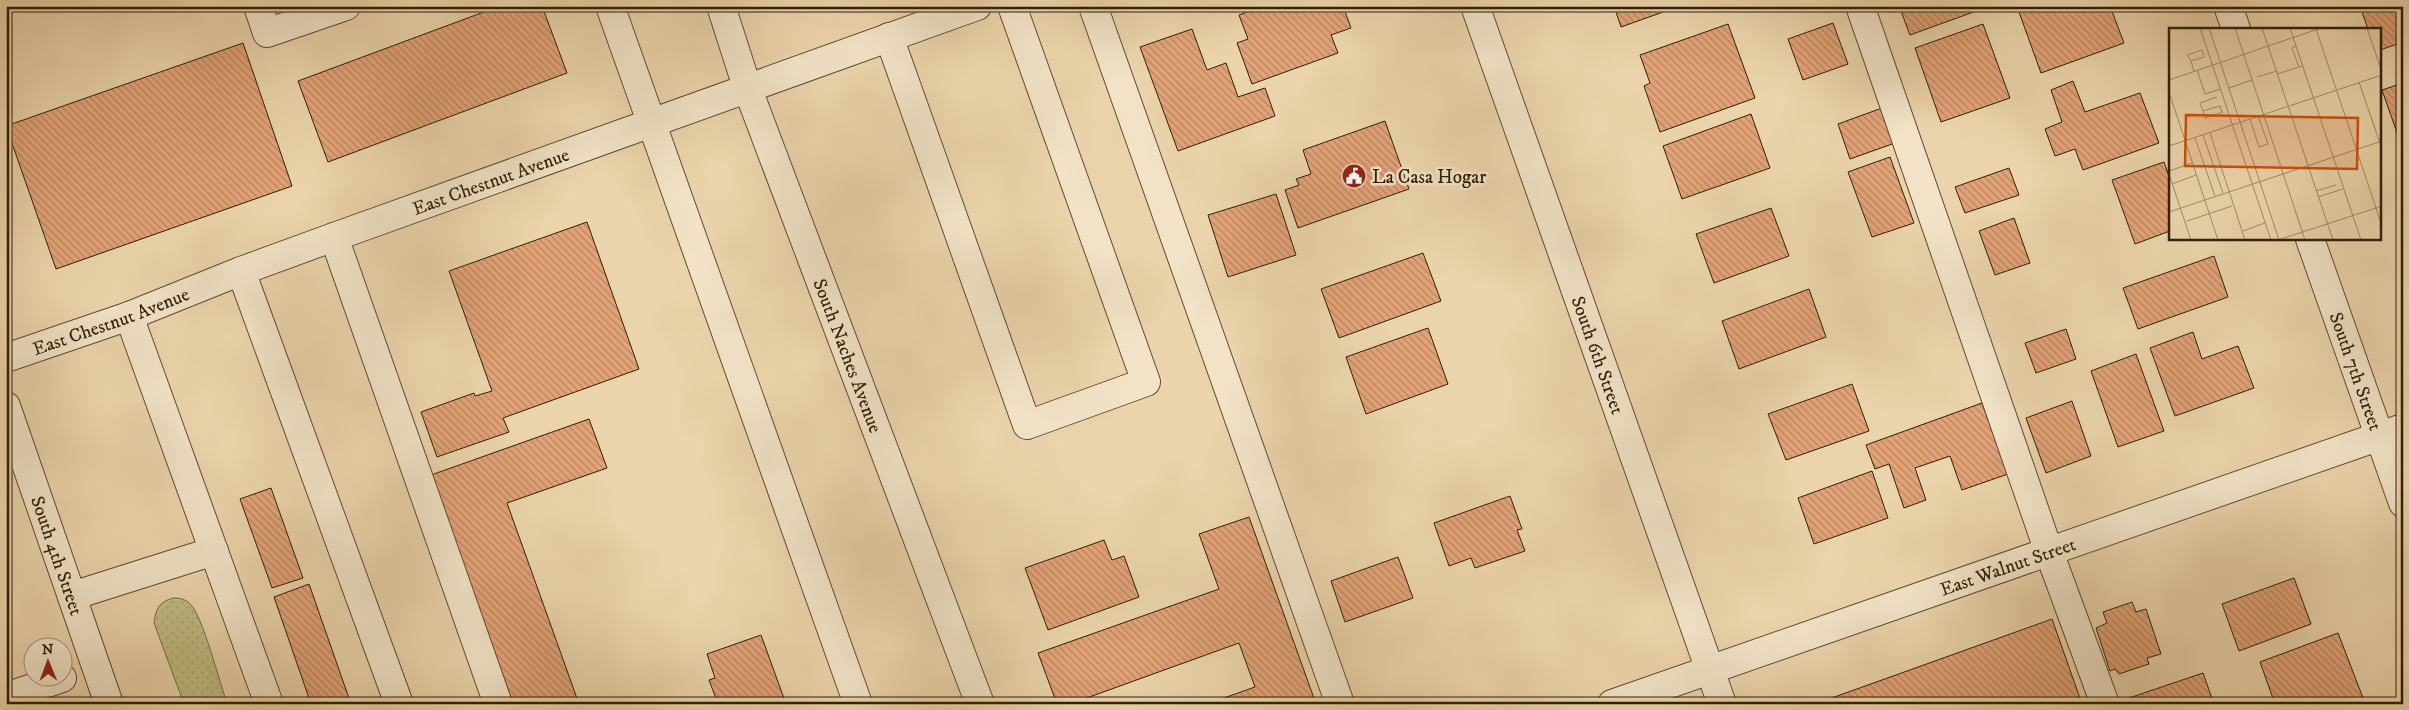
<svg xmlns="http://www.w3.org/2000/svg" width="2409" height="710" font-family="'IM FELL DW Pica',serif">
<style>
.grass{fill:url(#grass-dots);stroke:#786d44}
.building{fill:url(#building-back-hatch);stroke:#301f05}
.lines{fill:none;stroke-linecap:round;stroke-linejoin:round}
.minor-casing{stroke:#5f4c2e;stroke-width:30}
.minor{stroke:#f2e3c8;stroke-width:28}
.labels{text-anchor:middle;stroke-width:5;stroke-linejoin:round;paint-order:stroke}
.poi-label{font-size:19px;fill:#301f05;stroke:#f2e3c8;text-anchor:start}
.street-label{font-size:19px;fill:#301f05;stroke:#f2e3c8}
.inset-road{fill:none;stroke:#a08c69;stroke-width:1}
.view{fill:#cc500b;fill-opacity:0.15;stroke:#cc500b;stroke-width:2.5}
.inset-edge{fill:none;stroke:#301f05;stroke-width:2.5}
</style>
<defs>
<pattern id="grass-dots" width="8" height="8" patternUnits="userSpaceOnUse" patternTransform="scale(1.25)"><rect width="8" height="8" fill="#c0bb83"/><path d="M2 2h.1M6 6h.1" fill="none" stroke="#a5a070" stroke-width="1.8" stroke-linecap="round"/></pattern>
<pattern id="building-back-hatch" width="6" height="6" patternUnits="userSpaceOnUse" patternTransform="scale(1.25)"><rect width="6" height="6" fill="#e3a378"/><path d="M-1 5l2 2M0 0l6 6M5-1l2 2" fill="none" stroke="#b88460"/></pattern>
</defs>
<rect width="100%" height="100%" fill="#ebd4ab"/>
<filter id="stains"><feTurbulence type="fractalNoise" baseFrequency=".004" numOctaves="4"/><feColorMatrix values="0 0 0 0 .2 0 0 0 0 .09 0 0 0 0 .02 0 0 0 .5 -.17"/></filter>
<radialGradient id="worn" r=".72"><stop offset=".6" stop-color="#630" stop-opacity="0"/><stop offset="1" stop-color="#630" stop-opacity=".3"/></radialGradient>
<path class="grass" d="M173 598C180 598 186 599 191 605 203 618 219 680 226 700L217 704H184L154 623C156 608 159 602 173 598Z"/>
<path class="building" d="M500 6H542L567 73 328 162 298 81Z
M1264 6H1343L1351 28 1331 35 1338 53 1252 84 1237 43 1248 39 1239 15Z
M1614 6H1680L1621 27Z
M1899 6H1990L1910 35Z
M2036 6H2110L2124 43 2041 73 2019 12Z
M2360 6H2403V42L2380 50V29H2368Z
M1833 23 1848 64 1803 80 1788 39Z
M1728 24 1755 98 1660 132 1644 86 1650 83 1640 55Z
M1983 24 2010 98 1941 122 1915 48Z
M1192 29 1207 70 1226 63 1238 97 1265 88 1275 116 1178 151 1140 47Z
M243 43 292 186 56 269 6 126Z
M2073 81 2085 112 2140 93 2159 143 2083 170 2075 149 2055 156 2045 129 2062 122 2051 90Z
M2403 83V143L2401 144 2382 90Z
M1882 108 1895 143 1850 159 1838 124Z
M1751 114 1770 168 1682 199 1663 146Z
M1385 121 1409 189 1298 228 1285 190 1299 185 1296 179 1311 174 1303 150Z
M1890 157 1914 223 1872 237 1848 172Z
M2164 162 2170 179V231L2135 244 2112 180Z
M2009 168 2019 195 1965 213 1955 187Z
M1276 194 1296 255 1228 277 1208 215Z
M1771 208 1789 256 1714 283 1696 234Z
M2014 218 2030 263 1995 275 1979 231Z
M587 222 639 369 503 418 509 432 437 457 421 412 474 393 475 396 492 391 449 271Z
M1423 253 1441 301 1339 338 1321 289Z
M2214 256 2228 297 2138 329 2123 288Z
M1809 289 1826 337 1739 369 1722 321Z
M1428 328 1448 384 1366 414 1346 357Z
M2066 329 2076 359 2036 373 2025 343Z
M2193 332 2202 359 2238 346 2254 388 2175 416 2150 348Z
M2136 354 2164 431 2118 447 2091 371Z
M1852 384 1869 431 1786 460 1768 414Z
M2072 401 2091 456 2046 473 2026 418Z
M1982 403 2008 474 1962 490 1950 456 1915 468 1926 500 1904 508 1889 464 1875 469 1866 445Z
M589 419 607 468 507 503 579 704H513L431 475Z
M1872 471 1888 518 1814 544 1798 498Z
M271 488 303 578 272 588 240 499Z
M1510 496 1522 529 1517 530 1525 551 1475 568 1471 558 1449 566 1434 523Z
M1249 517 1316 704H1207L1255 687 1239 643 1070 704H1057L1038 653 1219 589 1199 534Z
M1104 540 1112 560 1124 556 1139 597 1048 630 1025 568Z
M1398 557 1413 598 1345 622 1331 581Z
M2294 578 2311 624 2239 651 2222 604Z
M309 584 351 704H311L274 597Z
M2132 602 2136 612 2146 609 2161 654 2147 658 2149 664 2119 674 2115 669 2110 671 2096 628 2107 623 2103 612Z
M2052 619 2082 704H1815Z
M2338 633 2363 698 2348 704H2275L2260 662Z
M761 635 786 704H710L717 701 709 680 715 678 707 654Z
M2203 673 2214 704H2121L2120 701Z"/>
<g class="lines">
<defs>
<g id="minor">
<path d="M258 6 267 33 346 6"/>
<path d="M610 6 858 704"/>
<path id="s1" d="M721 6 747 87 980 704"/>
<path d="M1093 6 1340 704"/>
<path id="s2" d="M1475 6 1722 704"/>
<path d="M1860 6 2049 552 2105 704"/>
<path d="M2228 6 2236 29"/>
<path d="M889 37 1027 425 1146 382 1012 6"/>
<path d="M334 237 498 704"/>
<path id="s3" d="M2310 239 2403 503"/>
<path d="M241 271 399 704"/>
<path d="M129 316 269 704"/>
<path id="s4" d="M6 358 129 316 241 271 334 237 977 6"/>
<path id="s5" d="M6 406 109 704"/>
<path d="M72 596 214 551"/>
<path d="M6 697 62 678"/>
<path id="s6" d="M1612 704 2403 428"/>
</g>
</defs>
<use href="#minor" class="minor-casing"/>
<use href="#minor" class="minor"/>
</g>
<defs>
<symbol id="civic-disc" viewBox="-11 -11 22 22"><circle r="9.5" fill="#8f2418" stroke="#f2e3c8"/><path d="M-.6-6.5H3V-4.5H.6V-3L4-1V1h2V6H-6V1h2V-1L-.6-3ZM-1.2 2.5V6h2.4V2.5Z" fill="#fff"/></symbol>
</defs>
<g fill-rule="evenodd">
<use href="#civic-disc" x="1340" y="162" width="28" height="28"/>
</g>
<g class="labels">
<g class="poi-label">
<text x="1372" y="183">La Casa Hogar</text>
</g>
<g class="street-label">
<text dy="7" stroke="none"><textPath href="#s4" startOffset="516">East Chestnut Avenue</textPath></text>
<text dy="7" stroke="none"><textPath href="#s4" startOffset="111">East Chestnut Avenue</textPath></text>
<text dy="7" stroke="none"><textPath href="#s2" startOffset="370">South 6th Street</textPath></text>
<text dy="7" stroke="none"><textPath href="#s1" startOffset="372">South Naches Avenue</textPath></text>
<text dy="7" stroke="none"><textPath href="#s3" startOffset="140">South 7th Street</textPath></text>
<text dy="7" stroke="none"><textPath href="#s5" startOffset="158">South 4th Street</textPath></text>
<text dy="7" stroke="none"><textPath href="#s6" startOffset="419">East Walnut Street</textPath></text>
</g>
</g>
<g transform="translate(2169 28)">
<rect width="212" height="212" fill="#ebd4ab"/>
<path class="inset-road" d="M31 0 102 212M40 0 110 212M66 0 136 212M93 0 164 212M121 0 192 212M198 0 213 44M147 1 213 198M127 18 123 20 130 39M22 33 18 27 33 22 35 29 22 33 25 43M28 42 36 66 51 61M108 46 133 38M88 49 108 43M0 52 152 0M190 54 213 121M60 60 83 52M0 64 49 212M48 69 31 75 34 83 51 78 53 85M34 83 36 90 54 84M81 91 90 119 99 116 89 88M41 105 76 212M34 107 54 165M26 110 46 168M0 118 213 47M0 143 23 135M0 146 22 212M3 156 27 147M147 163 167 157M149 169 174 161M0 184 213 113M18 193 63 178M74 203 96 195M109 212 213 178"/>
<path class="view" d="M17 87 189 90 188 141 16 138Z"/>
<rect width="212" height="212" class="inset-edge"/>
</g>
<rect width="2409" height="710" fill="none" stroke="#ebd4ab" stroke-width="25"/>
<rect x="8" y="8" width="2394" height="695" fill="none" stroke="#301f05" stroke-width="2.5"/>
<rect x="12" y="12" width="2384" height="685" fill="none" stroke="#301f05"/>
<g transform="translate(48 662) rotate(359)"><circle r="24" fill="#f2e3c8" stroke="#a4957a"/>
<path d="M0-4L9 19L0 12L-9 19Z" fill="#8f2418"/>
<text y="-8" font-size="14" font-weight="bold" text-anchor="middle" fill="#301f05">N</text>
</g>
<rect width="100%" height="100%" filter="url(#stains)"/>
<rect width="100%" height="100%" fill="url(#worn)"/>
</svg>
